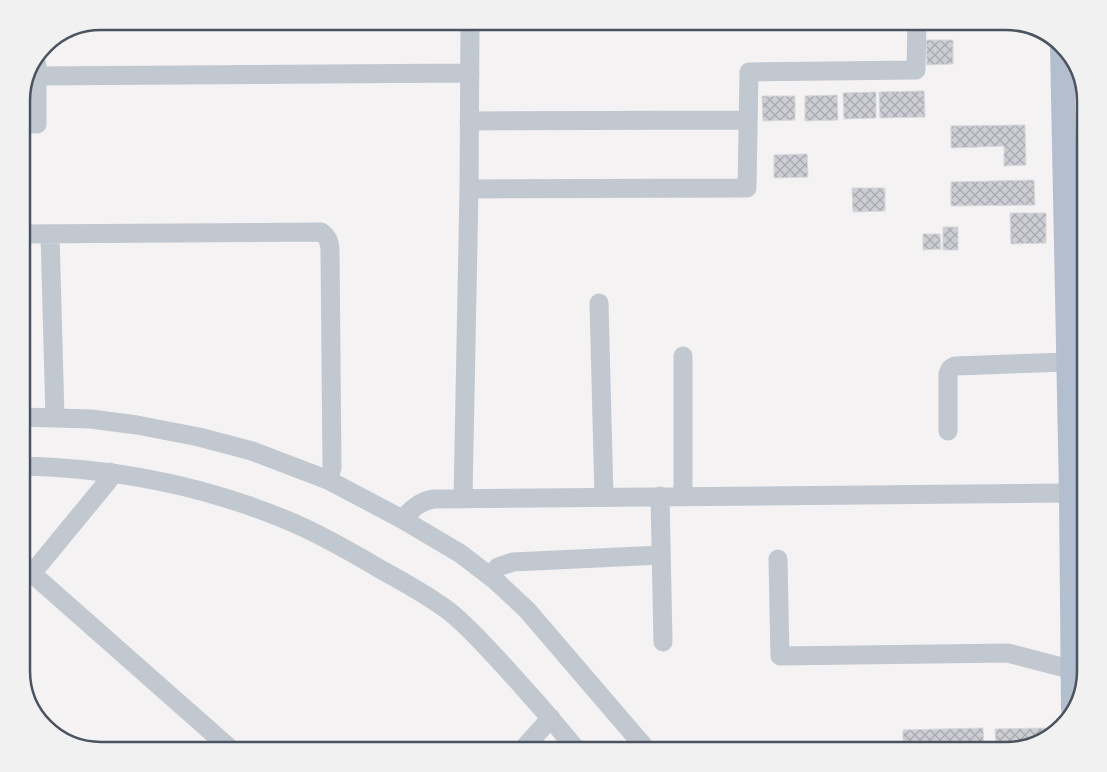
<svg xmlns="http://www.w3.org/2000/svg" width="1107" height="772" font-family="Signika,sans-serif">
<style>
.building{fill:url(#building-cross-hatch);stroke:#d6d8dd}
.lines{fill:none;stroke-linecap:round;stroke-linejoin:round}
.minor{stroke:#c1c8d0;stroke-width:19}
.major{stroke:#b3becf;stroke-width:24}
.rim{fill:none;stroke:#4a535f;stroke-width:2.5}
</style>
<defs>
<pattern id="building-cross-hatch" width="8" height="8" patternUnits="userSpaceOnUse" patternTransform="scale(1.25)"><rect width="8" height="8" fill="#ccced4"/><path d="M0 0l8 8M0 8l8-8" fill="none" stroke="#a8aaaf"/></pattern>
</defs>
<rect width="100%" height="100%" fill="#f4f2f2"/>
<path class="building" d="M926 40H953V64L927 65Z
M924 91 925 117 880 118 879 92Z
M876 92V118L844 119 843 93Z
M837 95 838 120 805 121V96Z
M762 96H795V120L763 121Z
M1025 125 1026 165 1004 166V146L951 148V126Z
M1081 153H1086V177H1081Z
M807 154 808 177 774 178V155Z
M1034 180 1035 205 951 206V182Z
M852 188H885V211L853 212Z
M1010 213H1046V243L1011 244Z
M943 227H958V250H943Z
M923 234H940L941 249 923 250Z
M983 728 984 751H903V730Z
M1046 728V738L1041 742 1010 750H996L995 729Z"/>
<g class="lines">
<path class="minor" d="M36 76 470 73
M469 121 748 120
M21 124H37V65
M469 189 747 188 749 72 916 70 917 21
M21 234 321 232C328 237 329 241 330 249L332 468 328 480
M50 234 55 418
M1066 238H1086
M599 303 604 497
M21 417 91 419 137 425 199 437 252 451 328 480 402 519 461 554 496 581 527 610 648 751
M948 431V374L950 369 955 366 1068 362
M21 466C117 468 208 486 296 524 325 537 353 553 380 569 403 582 428 595 450 612 465 624 478 638 491 652 521 684 550 717 578 751
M110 472 108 481 34 571 36 577 233 751
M660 496 663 642
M683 496V356
M463 499 469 189 470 21
M402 519C412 509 420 501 434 499L1071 493
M778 559 780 656 1008 653 1073 670
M490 576 498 567 513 562 661 555
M521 751 551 718"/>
<path class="major" d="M1062 47 1071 493 1073 708"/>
</g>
<path d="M0 0H1107V772H0ZM101 30H1006A71 71 0 0 1 1077 101V671A71 71 0 0 1 1006 742H101A71 71 0 0 1 30 671V101A71 71 0 0 1 101 30Z" fill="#f1f1f2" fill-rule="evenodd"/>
<path class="rim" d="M101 30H1006A71 71 0 0 1 1077 101V671A71 71 0 0 1 1006 742H101A71 71 0 0 1 30 671V101A71 71 0 0 1 101 30Z"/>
</svg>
